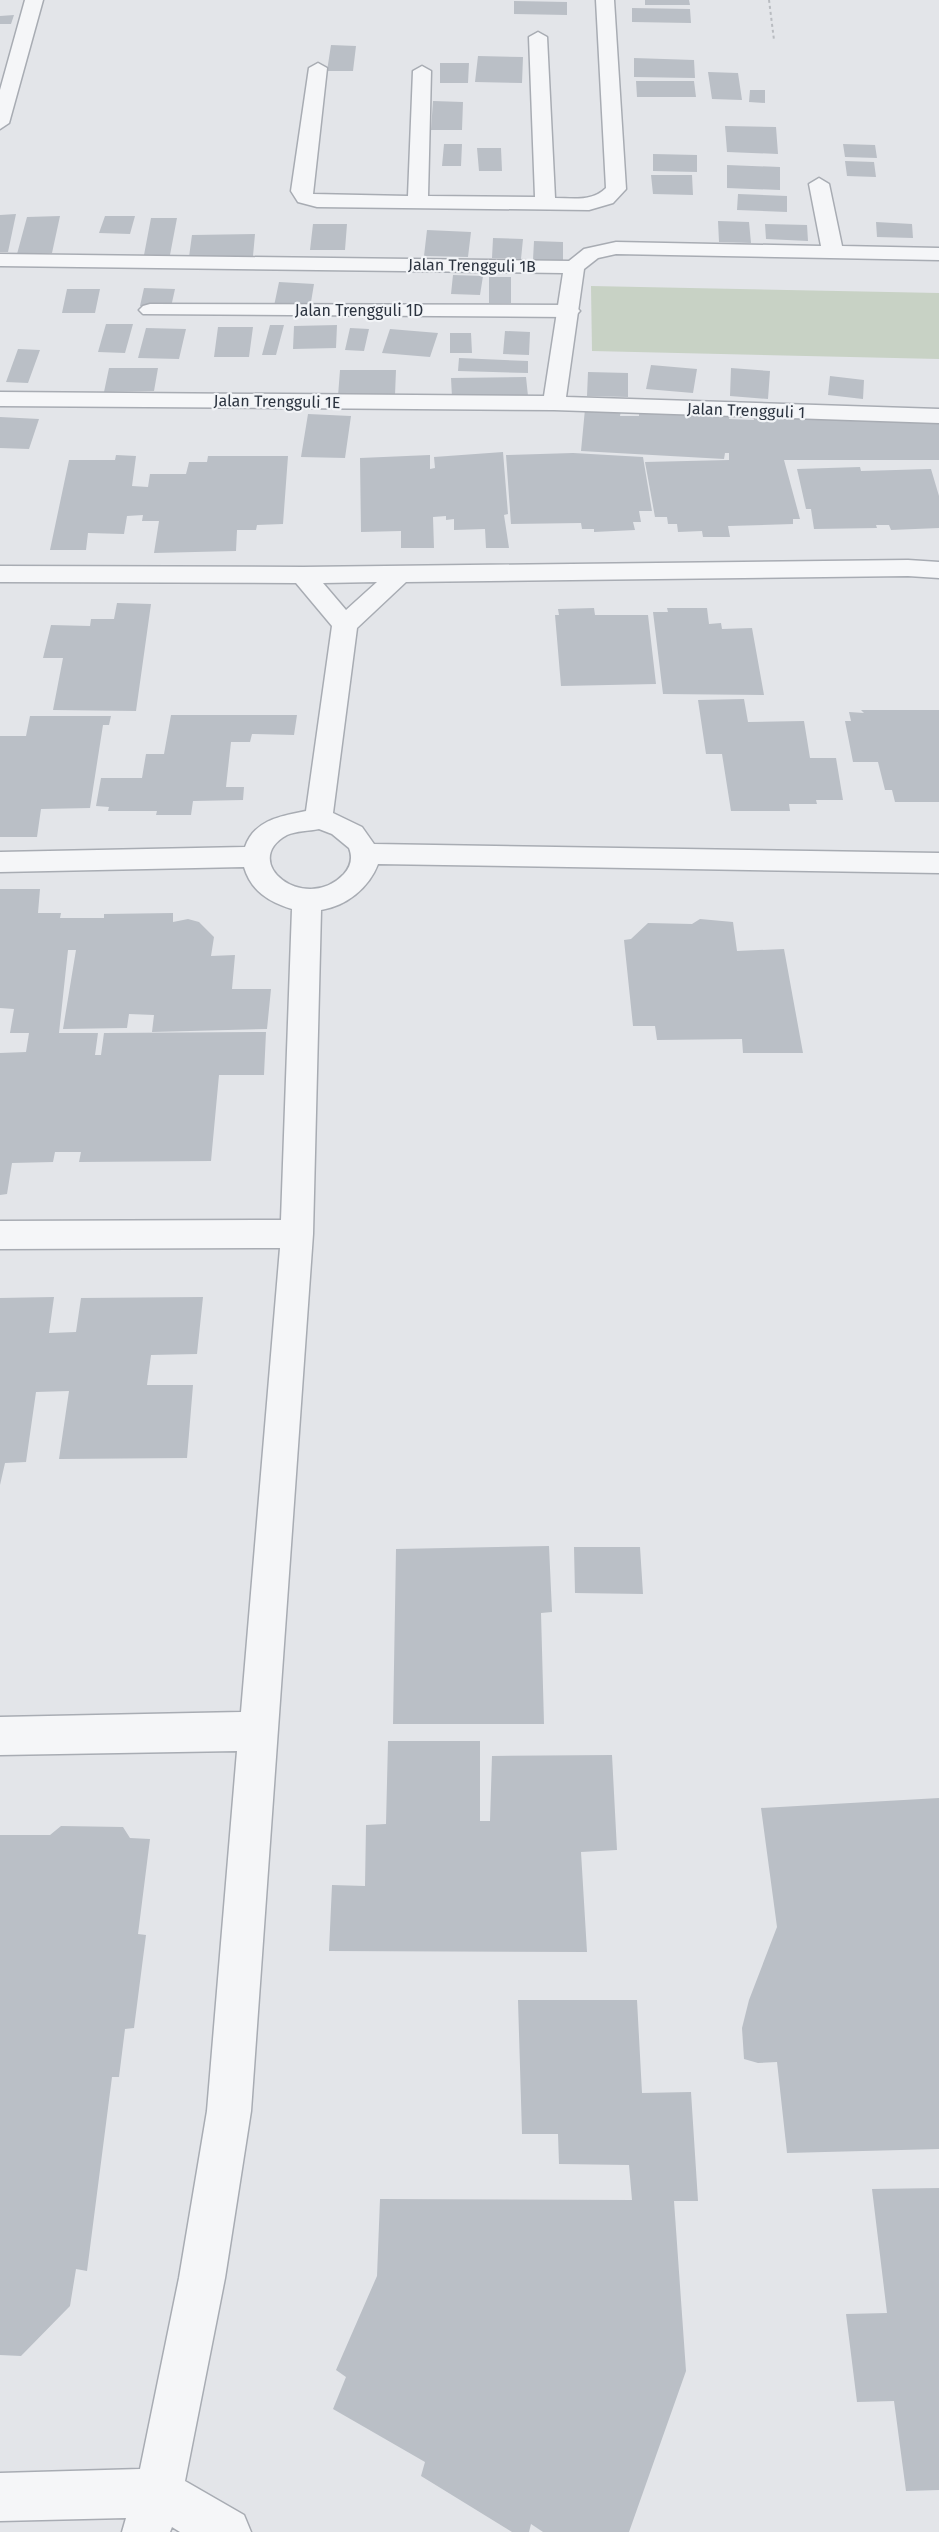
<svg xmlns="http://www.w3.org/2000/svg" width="939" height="2532" font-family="'Fira Sans',sans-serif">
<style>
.green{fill:#c8d2c5}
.building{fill:#babfc6}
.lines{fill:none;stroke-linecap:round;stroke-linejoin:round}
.lane-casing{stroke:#a8acb3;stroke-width:3}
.street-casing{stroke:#a8acb3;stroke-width:3}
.path{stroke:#b9bcc1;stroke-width:2;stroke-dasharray:3 3;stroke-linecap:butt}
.lane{fill:#f5f6f8;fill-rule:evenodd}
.street{fill:#f5f6f8;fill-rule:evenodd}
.labels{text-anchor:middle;stroke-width:4.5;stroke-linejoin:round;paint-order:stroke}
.far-street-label{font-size:16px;fill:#2c3440;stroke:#f2f4f7}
</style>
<rect width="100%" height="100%" fill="#e3e5e9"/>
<path class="green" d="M591 286 939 293V359L592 351Z"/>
<path class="building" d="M645 0H689L690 5H645Z
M514 1 567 2V15L514 14Z
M632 8 690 9 691 23 632 22Z
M14 15 11 24H0V16Z
M331 45 356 46 353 71H327Z
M478 56 523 57 522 83 475 82Z
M634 58 694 60 695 78 634 77Z
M440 63H469L468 83H440Z
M708 72 738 73 742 100 712 99Z
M636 81H694L696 97H637Z
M750 90H765V103L749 102Z
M433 101 463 102 462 130H431Z
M725 126 776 127 778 154 727 152Z
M444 144H462L461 166H442Z
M843 144 875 145 877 158 845 157Z
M477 148H501L502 171H479Z
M653 154 697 155V172L653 171Z
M845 161 874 162 876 177 847 176Z
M727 165 780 167V190L727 188Z
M651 175H692L693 195 653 194Z
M738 194 787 196V212L737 210Z
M16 214 8 252H0V215Z
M60 216 52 253 17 254 27 217Z
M105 216H135L130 234 99 233Z
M151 218H177L170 255H144Z
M718 221 749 222 751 243 719 242Z
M876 222 912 224 913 238 877 237Z
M313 224H347L345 250H310Z
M765 224 807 225 808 241 766 239Z
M427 230 471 232 468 257 424 256Z
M255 234 253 256 189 257 192 235Z
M493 238 523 239 521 259 492 258Z
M534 241 563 242V261L533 260Z
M453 275 483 276 480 295 451 294Z
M489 277H511V303H489Z
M279 282 314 284 310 308 274 306Z
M144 288 175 289 171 307 140 306Z
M67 289H100L95 313H62Z
M106 324H133L125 353 98 352Z
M270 325H284L276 355H262Z
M337 325 336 348 293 349 294 326Z
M218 327H253L249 357H214Z
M146 328 186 329 179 359 138 358Z
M350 328 369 329 364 351 345 350Z
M390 329 438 333 430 357 382 353Z
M505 331 530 332 529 355 503 354Z
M450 333H471L472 353H450Z
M18 349 40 350 28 383 6 382Z
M459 358 528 361V373L458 371Z
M651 365 697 369 693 393 646 389Z
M109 368H158L154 391 104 392Z
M731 368 770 371 768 399 730 396Z
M340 370H396L395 395 338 396Z
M588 372 628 373V397L587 396Z
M830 376 864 380 863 399 828 395Z
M526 377 528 396 452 397 451 378Z
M585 409 621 410 620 416H639V409L730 415 729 419 754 420 753 414 939 419V460H784L800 519H793V524L728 526 730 537H703L702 531 678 532 677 524H668L667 517H655L645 462 729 460V453H725L724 459 581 451Z
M308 414 351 416 345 458 301 457Z
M0 417 39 419 29 449 0 448Z
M503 452 508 514 504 515 509 548H486L485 529 454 530V519L446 520V516L433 517 434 548H401V531L361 532 360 458 430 455V469L435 468 434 457Z
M573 453 643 457 652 511H639L641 522H633L635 530 594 532V529H582L581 523 511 524 506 455Z
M116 455 136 456 132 486 148 487 150 474H186L189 462H207L208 456H288L283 524 257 525 256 530H237L236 551 154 553 159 521H142L143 515 127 516 124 534 88 533 86 550H50L69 460H115Z
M860 467 861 471 931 469 939 496V528L891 530 889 525H876L877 528 814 529 811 509H806L797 469Z
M117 603 151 604 136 711 53 710 63 658H43L51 625 90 626 91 619H114Z
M594 608 595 615H648L656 684 561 686 555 615H559L558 609Z
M667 608H707L709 624 721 623 722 629 752 628 764 695 663 694 653 612H668Z
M744 699 748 722 804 721 810 758H836L843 800H816L817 804H789L790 811H731L722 754H706L698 700Z
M861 710H939V802H895L892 790H885L878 762H853L845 721H851L849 712 864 713Z
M171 715H297L294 735 252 734 250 742H231L226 787H244L243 800 193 801 191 815H156L157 811H108L109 807 96 806 101 778H142L146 754H164Z
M30 716H111L109 725H103L90 808 41 809 37 837H0V736H26Z
M0 889H40L38 913H61L60 918H104V914L173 913V922L188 919 199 922 214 937 211 956 235 955 232 989H271L267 1029 152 1032 154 1015 129 1014 127 1028 63 1029 76 950H68L59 1033H98L95 1055H101L104 1033 266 1032 264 1075H219L211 1161 79 1162 81 1152H55L53 1162 12 1163 7 1194 0 1195V1053L26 1052 29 1033H10L14 1009 0 1008Z
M700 919 733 922 737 951 784 949 803 1053H743L742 1039 657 1040 655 1026H633L624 940 631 939 648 923 692 924Z
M54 1297 49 1333 76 1332 81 1298 203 1297 197 1354 151 1355 147 1385H193L187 1458 59 1459 69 1391 36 1392 26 1462 5 1463 0 1485V1298Z
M549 1546 552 1612 541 1613 544 1724H393L396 1549Z
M574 1547H640L643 1594 575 1593Z
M388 1741H480V1821H490L492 1756 612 1755 617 1850 581 1852 587 1952 329 1951 332 1885 365 1886 366 1825 386 1824Z
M939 1798V2149L787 2153 777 2062 758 2063 744 2059 742 2028 749 2000 777 1927 761 1808Z
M61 1826 123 1827 130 1838 150 1839 138 1934 146 1935 134 2028 125 2029 119 2077H112L87 2271 76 2269 70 2306 21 2356 0 2355V1835H50Z
M518 2000H637L642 2093 691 2092 698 2201H674L686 2371 629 2532H543L531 2524 529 2532H512L421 2476 425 2462 333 2409 346 2377 336 2370 377 2276 380 2199 632 2200 629 2165 559 2164 558 2134H522Z
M939 2188V2490L906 2491 894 2401 857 2402 846 2314 887 2313 872 2189Z"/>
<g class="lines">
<defs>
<path id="lane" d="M150 304 569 305 576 307 580 311 576 315 569 317 143 314 139 310 143 306Z"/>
<path id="street" d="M25 0H43L9 123 0 129V90Z
M596 0H614L626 189 613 203 589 210 317 207 298 202 291 191 309 68 318 63 327 68 313 194 408 196 413 71 422 66 431 71 428 196 535 197 529 37 538 32 547 37 555 198C573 198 592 202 606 188Z
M819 178 829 184 842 246 939 248V260L616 254 598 258 584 269 566 397 939 409V423L554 410 0 406V392L544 396 563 273 0 266V254L569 261 584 249 616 242 821 246 809 184Z
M908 560 939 562V578L908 576 406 582 357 628 333 813 362 827 374 844 939 853V873L378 864C369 888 346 906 321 910L313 1234 251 2111 225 2278 185 2481 244 2515 251 2532H180L172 2527 170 2532H122L126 2518 0 2521V2473L140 2469 179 2278 207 2111 237 1751 0 1755V1717L241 1712 280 1248 0 1249V1221L281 1220 292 909C269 902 251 891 244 867L0 872V852L245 847C254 820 281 816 306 811L332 626 296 583 0 582V566L303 567ZM377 582 346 610 323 583ZM319 829 332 834 349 848C353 858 351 866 344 874 305 915 238 862 287 835 296 831 309 831 319 829Z"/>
</defs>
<use href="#lane" class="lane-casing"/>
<use href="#street" class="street-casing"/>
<path class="path" d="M769 0 774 40"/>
<use href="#lane" class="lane"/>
<use href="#street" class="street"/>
</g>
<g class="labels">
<g class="far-street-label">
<text transform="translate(472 265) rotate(1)" y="6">Jalan Trengguli 1B</text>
<text x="359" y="316">Jalan Trengguli 1D</text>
<text transform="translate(277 401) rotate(1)" y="6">Jalan Trengguli 1E</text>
<text transform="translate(746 410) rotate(2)" y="6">Jalan Trengguli 1</text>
</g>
</g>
</svg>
